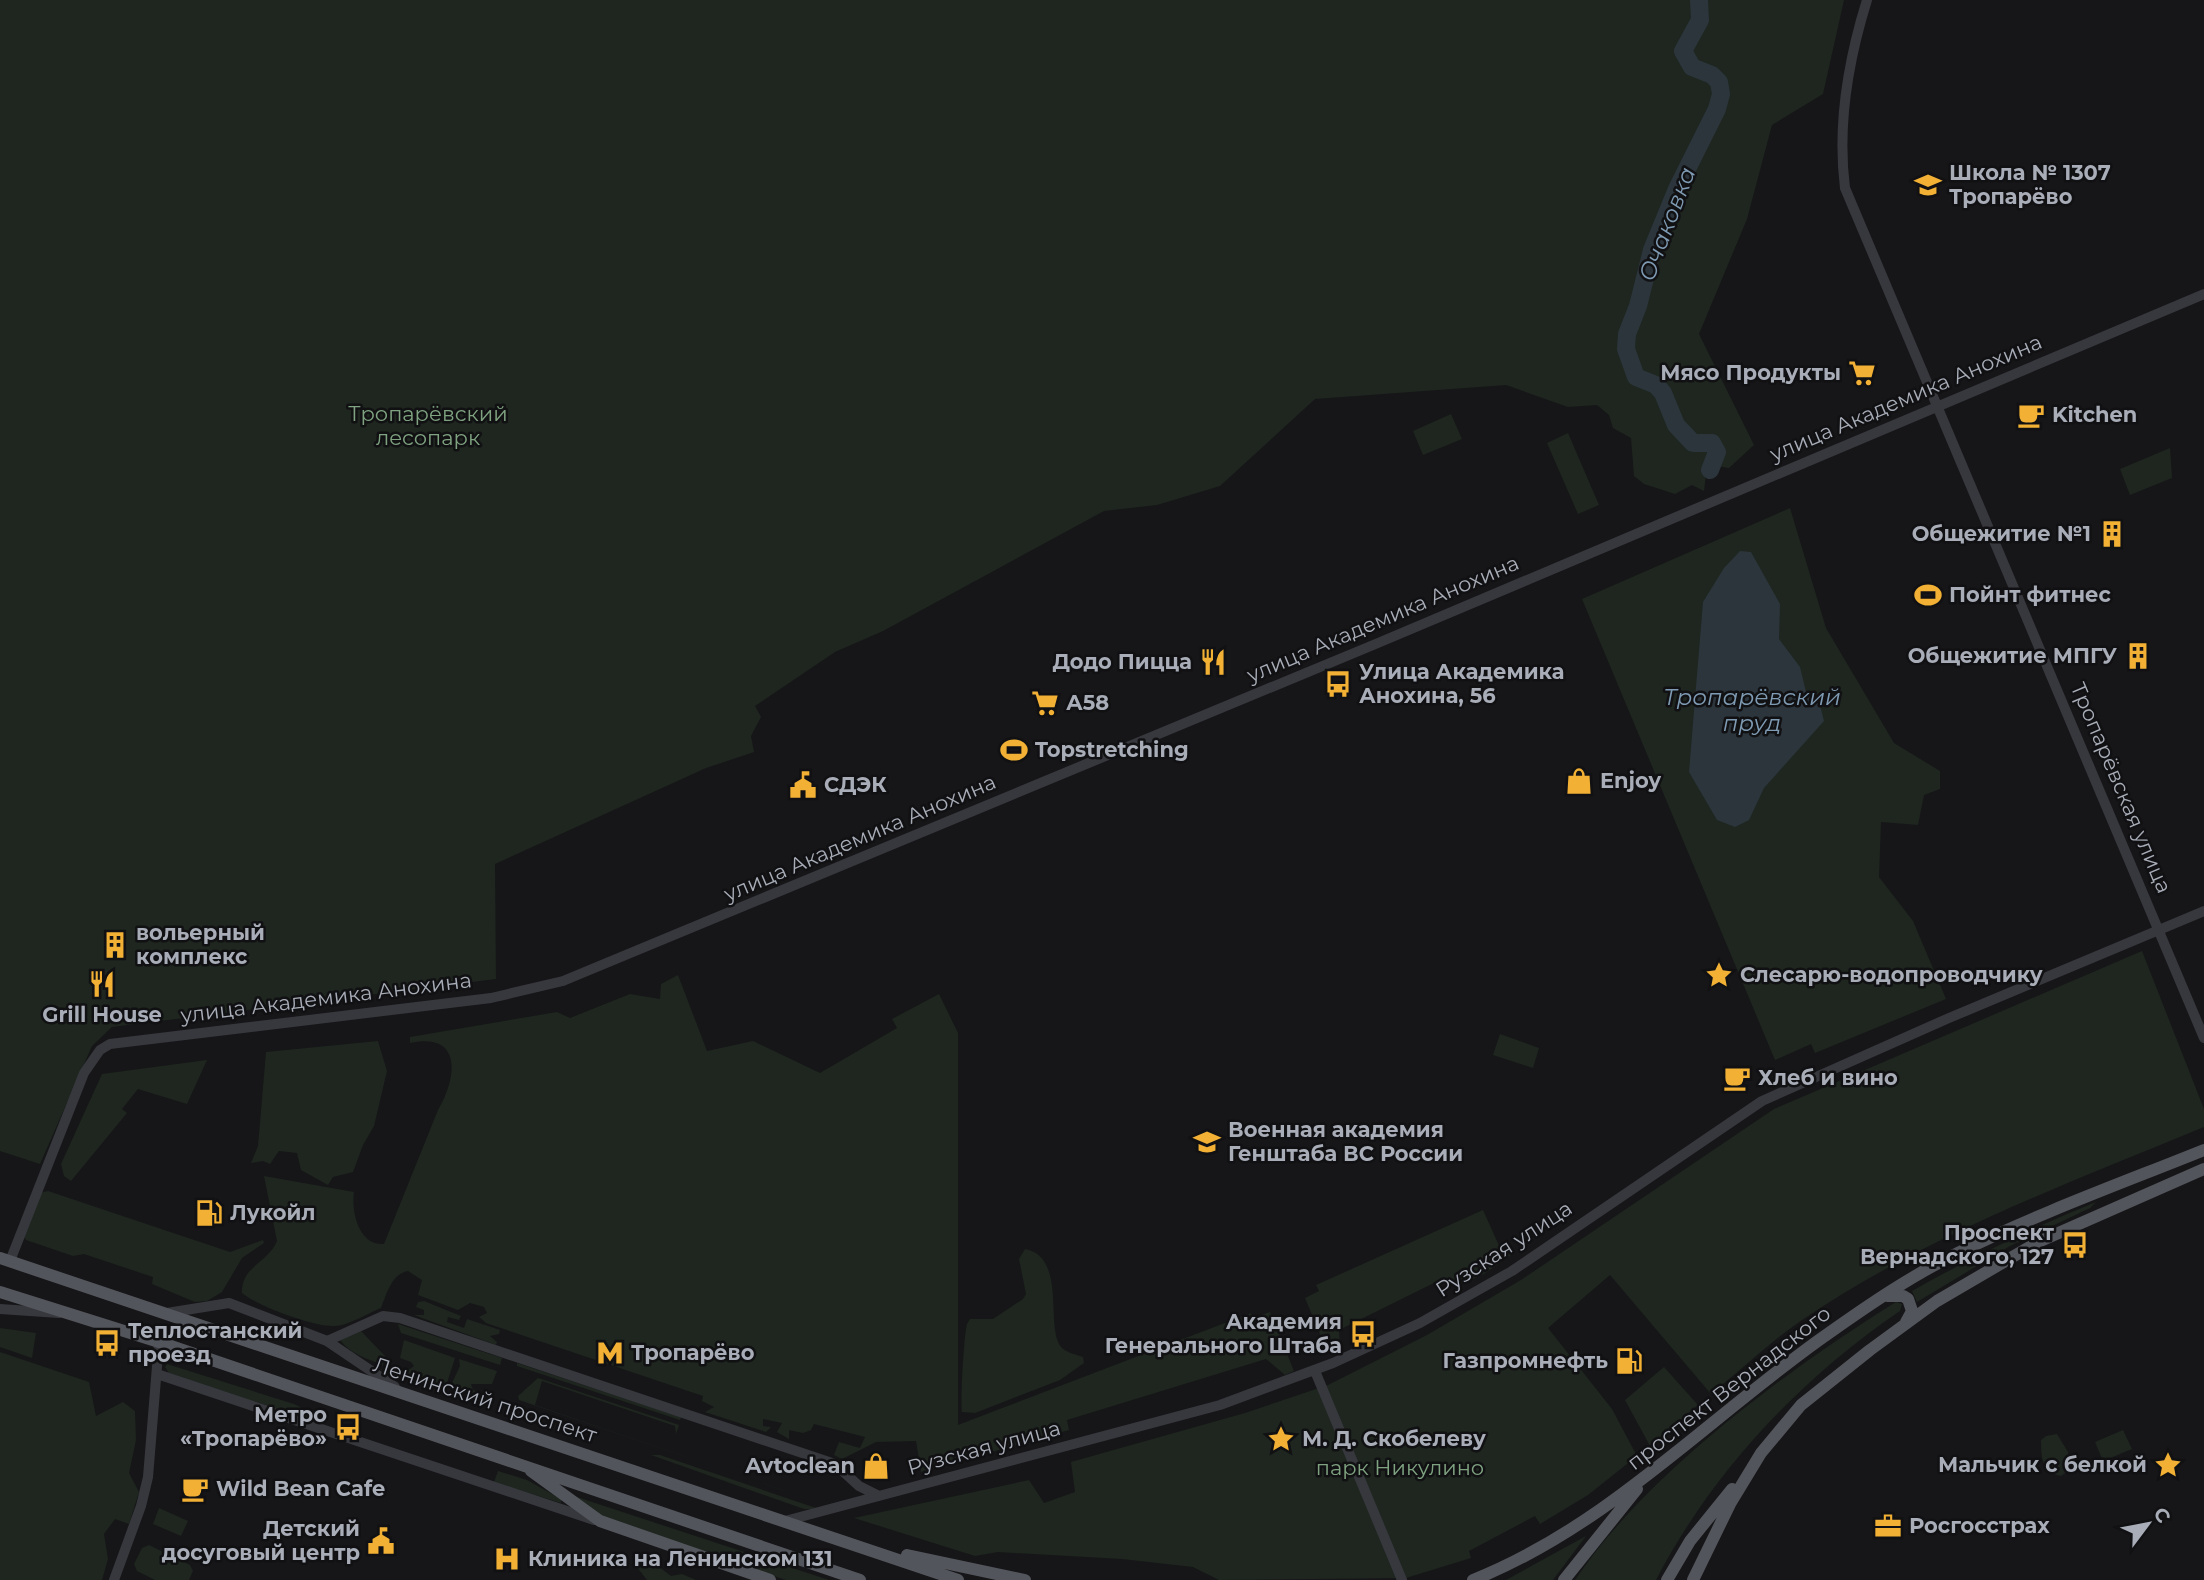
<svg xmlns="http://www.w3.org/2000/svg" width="2204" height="1580" font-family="Montserrat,sans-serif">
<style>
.green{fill:#1e261f}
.water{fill:#2c353c}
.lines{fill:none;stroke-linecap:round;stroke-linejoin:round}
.river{stroke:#2c353c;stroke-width:18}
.minor{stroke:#37383d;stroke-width:10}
.major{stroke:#53555c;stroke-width:12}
.labels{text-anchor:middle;stroke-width:5;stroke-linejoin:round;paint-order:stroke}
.poi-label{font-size:21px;font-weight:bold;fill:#a8adb8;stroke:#111113;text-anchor:start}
.street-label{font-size:21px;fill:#a8adb8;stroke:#111113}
.park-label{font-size:21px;fill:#7fa381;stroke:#111113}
.water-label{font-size:23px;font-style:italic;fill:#7f9bb3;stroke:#111113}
</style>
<rect width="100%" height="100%" fill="#161618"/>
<path class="green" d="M0 0H1844L1823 94 1772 125 1747 219 1699 334 1754 445 1729 468 1716 466 1706 475 1704 491 1692 485 1675 494 1644 484 1634 476 1631 438 1613 428 1609 415 1597 405 1568 407 1506 385 1315 399 1220 486 1157 505 1104 511 883 631 835 652 755 706 761 717 751 736 754 752 706 768 495 864 496 979 112 1027 92 1046 40 1164 0 1151Z
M1451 414 1462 439 1423 455 1413 431Z
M1568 433 1599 505 1578 514 1547 443Z
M2170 448 2172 478 2130 495 2120 469Z
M1790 508 1826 628 1894 743 1940 771V789L1924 795 1918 825 1881 822 1879 877 1913 921 1946 999 1815 1053 1811 1044 1775 1060 1582 599Z
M2142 951 2204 1109V1127C2066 1184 1926 1236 1802 1320 1770 1342 1741 1370 1711 1394L1610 1275 1548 1328 1612 1409 1637 1456 1588 1495 1540 1524 1535 1516 1469 1551 1471 1558 1406 1578 1219 1580 1193 1567 1122 1559 998 1552 975 1556 854 1518 1029 1480 1044 1503 1075 1492 1071 1462 1245 1413 1328 1385 1427 1335 1521 1280 1774 1109Z
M678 975 707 1051 753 1041 820 1073 897 1028 892 1019 939 994 958 1033V1425L1251 1313 1253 1318 1270 1312 1294 1371 1285 1375 1266 1359 1067 1420 1069 1430 921 1472 916 1441 876 1442 842 1459 834 1455 839 1442 860 1448 865 1437 814 1424 811 1430 803 1433 789 1430V1439L777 1432 782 1423 763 1419V1426L771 1427 766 1432 705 1412 714 1407 702 1401 703 1396 486 1323 479 1317 487 1313 484 1307 470 1303 458 1310 418 1295 422 1280 408 1271C391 1274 386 1296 381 1308 368 1313 348 1326 334 1326 314 1327 257 1306 242 1293 241 1266 268 1263 277 1241L264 1176 354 1192C351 1212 359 1246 384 1244L438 1110C457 1078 463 1032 410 1043V1037L557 1012 570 1018 630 994 660 999 661 984Z
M1500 1034 1539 1048 1533 1068 1493 1055Z
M378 1041 387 1071 374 1126 363 1145 353 1172 333 1177 328 1185 301 1170 297 1153 279 1151 270 1164 263 1161 251 1163 258 1146 266 1052Z
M207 1060 187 1104 138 1089 122 1109 127 1113 71 1181 64 1176 61 1164 102 1074Z
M48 1191 230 1252 263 1240 264 1243 242 1258 222 1292 207 1301 195 1302 152 1284 153 1277 84 1254 73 1256 26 1240 22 1234 40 1193Z
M2096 1202 2090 1208 2010 1246 1917 1302 1912 1291C1972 1257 2032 1228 2096 1202Z
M1483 1210 1501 1250 1511 1255 1484 1274 1457 1286 1440 1280 1339 1330 1340 1347 1327 1351 1305 1298 1319 1291 1316 1285Z
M1025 1249C1068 1257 1044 1330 1062 1348 1068 1353 1077 1355 1083 1357L1084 1363 1060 1380 975 1413 962 1412C960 1405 964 1334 967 1324L970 1319H993L1023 1299 1026 1294 1019 1259Z
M424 1301 461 1316 459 1320 448 1317 447 1322 464 1328 467 1319 500 1330 499 1334 490 1336 497 1342 496 1345 414 1315H424V1310L416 1307 418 1302Z
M1896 1302 1902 1304 1900 1311C1800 1379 1712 1472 1656 1580H1575C1647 1473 1787 1370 1896 1302Z
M398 1324 502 1358 500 1365 401 1333Z
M0 1328 36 1333 32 1358 0 1347Z
M361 1331 385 1356 383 1365C368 1359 350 1354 340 1340Z
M404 1340 455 1358 446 1386 402 1371 404 1368 410 1369 414 1366 411 1362 400 1358Z
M0 1352 89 1382 96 1416 123 1402 135 1411 136 1440 129 1473 139 1492 129 1524 115 1519 104 1534 108 1559 102 1580H0Z
M459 1359 497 1371 492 1384H471L473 1390 483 1393 482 1397 450 1387 460 1366Z
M517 1363 681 1417 680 1420 517 1366Z
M167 1364 294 1404 315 1414 313 1421 169 1373 165 1367Z
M1664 1367 1698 1405 1650 1446 1625 1400Z
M538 1378 679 1425 676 1434 675 1426 542 1381 535 1405 823 1504 519 1400 518 1396Z
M2123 1430 2132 1449 2103 1461 2095 1442Z
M2057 1434 2068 1452 2069 1470 2061 1476C2042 1472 2041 1458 2041 1440L2046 1436Z
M651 1455H660L819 1509H804Z
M498 1471 527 1480 561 1499V1503L494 1482Z
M574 1496 829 1580H786L607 1520Z
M159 1508 188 1521 181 1536 153 1524Z
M1586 1536 1553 1580H1506Z
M149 1545 190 1565 193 1571 189 1580H155L137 1571 134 1564 142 1548Z
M641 1559H649L671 1576 682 1574 696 1580H647L636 1566Z"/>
<path class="water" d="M1740 551 1751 552 1780 604 1779 639 1800 667 1807 696 1818 697 1824 721 1764 788 1749 820 1735 827 1717 820 1689 772 1703 602 1724 568Z"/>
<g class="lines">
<path class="river" d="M1699 0 1700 20 1683 51 1692 67 1712 75 1719 82 1721 94 1717 109 1677 189 1652 250 1638 306 1627 334 1626 349 1636 377 1656 385 1663 393 1676 425 1693 443H1712L1717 452 1710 470"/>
<path class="minor" d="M1867 0C1848 61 1837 125 1845 188L2204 1038
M10 1261 84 1073 100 1050 110 1044 491 998 563 981 1378 643 2204 294
M0 1309 59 1313
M167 1313 229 1303 327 1341 395 1387
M327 1341 383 1316 400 1318 835 1464 859 1486 879 1496
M1315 1371 1402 1580
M157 1374 594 1520
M785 1521 1220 1405 1333 1363 1420 1323 1512 1271 1762 1101 1949 1018 2204 911
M114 1580 141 1506 148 1477 159 1342"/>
<path class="major" d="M0 1258 958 1580
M0 1292 159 1342 860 1580
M1887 1296H1903L1908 1299 1912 1311 1906 1322
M531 1471 600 1521 770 1580
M907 1555 1025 1580
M1473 1580C1609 1526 1711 1415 1829 1333 1870 1304 1914 1274 1960 1252 2039 1213 2122 1183 2204 1150
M1564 1580 1637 1489
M1667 1580 1690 1541 1732 1489
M1693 1580 1730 1504 1761 1453 1801 1405 1870 1350 1937 1301 2038 1242 2204 1169"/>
</g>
<defs>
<symbol id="school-bare" viewBox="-9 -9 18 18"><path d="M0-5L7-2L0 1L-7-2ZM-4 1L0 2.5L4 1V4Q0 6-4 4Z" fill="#f2b134" stroke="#111113" stroke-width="2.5" paint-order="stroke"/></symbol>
<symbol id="supermarket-bare" viewBox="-9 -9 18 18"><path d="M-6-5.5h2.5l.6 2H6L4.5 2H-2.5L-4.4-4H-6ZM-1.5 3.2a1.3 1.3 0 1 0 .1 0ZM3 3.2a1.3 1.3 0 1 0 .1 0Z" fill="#f2b134" stroke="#111113" stroke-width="2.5" paint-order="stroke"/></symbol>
<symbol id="cafe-bare" viewBox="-9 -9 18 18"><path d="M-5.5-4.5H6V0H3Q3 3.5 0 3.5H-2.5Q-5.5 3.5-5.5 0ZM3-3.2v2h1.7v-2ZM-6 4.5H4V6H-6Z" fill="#f2b134" stroke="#111113" stroke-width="2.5" paint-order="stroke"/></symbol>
<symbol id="building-bare" viewBox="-9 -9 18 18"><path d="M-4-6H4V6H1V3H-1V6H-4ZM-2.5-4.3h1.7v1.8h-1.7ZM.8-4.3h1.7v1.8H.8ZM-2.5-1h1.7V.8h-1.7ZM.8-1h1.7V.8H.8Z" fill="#f2b134" stroke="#111113" stroke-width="2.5" paint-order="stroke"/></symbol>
<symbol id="stadium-bare" viewBox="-9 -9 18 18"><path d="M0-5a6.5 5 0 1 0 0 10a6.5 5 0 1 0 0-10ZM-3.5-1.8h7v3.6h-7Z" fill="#f2b134" stroke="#111113" stroke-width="2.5" paint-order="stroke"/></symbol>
<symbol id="restaurant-bare" viewBox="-9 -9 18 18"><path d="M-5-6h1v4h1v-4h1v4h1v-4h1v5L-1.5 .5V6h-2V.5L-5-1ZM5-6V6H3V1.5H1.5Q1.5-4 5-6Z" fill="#f2b134" stroke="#111113" stroke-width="2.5" paint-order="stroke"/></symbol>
<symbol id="bus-bare" viewBox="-9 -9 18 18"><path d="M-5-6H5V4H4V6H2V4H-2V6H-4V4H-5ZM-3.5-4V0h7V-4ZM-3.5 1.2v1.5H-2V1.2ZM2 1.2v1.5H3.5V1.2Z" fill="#f2b134" stroke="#111113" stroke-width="2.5" paint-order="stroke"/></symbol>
<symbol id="shop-bare" viewBox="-9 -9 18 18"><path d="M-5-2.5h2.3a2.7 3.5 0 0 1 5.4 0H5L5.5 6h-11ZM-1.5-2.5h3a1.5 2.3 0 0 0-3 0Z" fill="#f2b134" stroke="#111113" stroke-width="2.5" paint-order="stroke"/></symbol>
<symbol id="civic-bare" viewBox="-9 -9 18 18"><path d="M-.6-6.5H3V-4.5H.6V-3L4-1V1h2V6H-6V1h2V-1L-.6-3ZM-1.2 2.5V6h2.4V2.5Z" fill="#f2b134" stroke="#111113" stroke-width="2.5" paint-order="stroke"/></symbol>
<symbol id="sight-bare" viewBox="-9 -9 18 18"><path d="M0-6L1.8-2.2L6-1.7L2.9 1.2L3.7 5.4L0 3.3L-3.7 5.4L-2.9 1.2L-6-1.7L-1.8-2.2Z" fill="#f2b134" stroke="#111113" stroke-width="2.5" paint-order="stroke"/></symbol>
<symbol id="university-bare" viewBox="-9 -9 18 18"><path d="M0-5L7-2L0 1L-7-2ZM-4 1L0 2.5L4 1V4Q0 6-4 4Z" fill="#f2b134" stroke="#111113" stroke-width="2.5" paint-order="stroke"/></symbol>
<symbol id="fuel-bare" viewBox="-9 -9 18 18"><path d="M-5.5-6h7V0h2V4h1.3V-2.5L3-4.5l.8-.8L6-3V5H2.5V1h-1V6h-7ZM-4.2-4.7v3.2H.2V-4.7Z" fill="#f2b134" stroke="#111113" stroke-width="2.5" paint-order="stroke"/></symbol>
<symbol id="metro-bare" viewBox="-9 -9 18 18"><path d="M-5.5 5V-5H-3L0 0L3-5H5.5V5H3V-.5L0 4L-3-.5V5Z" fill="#f2b134" stroke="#111113" stroke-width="2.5" paint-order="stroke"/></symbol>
<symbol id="office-bare" viewBox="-9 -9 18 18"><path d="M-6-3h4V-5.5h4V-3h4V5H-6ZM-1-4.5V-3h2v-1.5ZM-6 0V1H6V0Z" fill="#f2b134" stroke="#111113" stroke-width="2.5" paint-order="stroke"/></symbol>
<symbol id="hospital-bare" viewBox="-9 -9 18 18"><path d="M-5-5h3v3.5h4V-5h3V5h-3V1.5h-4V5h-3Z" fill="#f2b134" stroke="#111113" stroke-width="2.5" paint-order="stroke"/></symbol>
</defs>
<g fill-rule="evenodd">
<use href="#school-bare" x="1909" y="166" width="38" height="38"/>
<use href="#supermarket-bare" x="1843" y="354" width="38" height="38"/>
<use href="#cafe-bare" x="2012" y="396" width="38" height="38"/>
<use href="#building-bare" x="2093" y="515" width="38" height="38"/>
<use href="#stadium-bare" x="1909" y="576" width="38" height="38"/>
<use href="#building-bare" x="2119" y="637" width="38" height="38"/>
<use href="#restaurant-bare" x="1194" y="643" width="38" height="38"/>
<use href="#bus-bare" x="1319" y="665" width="38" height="38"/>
<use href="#supermarket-bare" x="1026" y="684" width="38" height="38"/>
<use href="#stadium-bare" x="995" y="731" width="38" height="38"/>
<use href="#shop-bare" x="1560" y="762" width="38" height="38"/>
<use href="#civic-bare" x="784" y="766" width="38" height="38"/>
<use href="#building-bare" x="96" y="926" width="38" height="38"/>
<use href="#sight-bare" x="1700" y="956" width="38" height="38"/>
<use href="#restaurant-bare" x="83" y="965" width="38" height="38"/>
<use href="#cafe-bare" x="1718" y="1059" width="38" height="38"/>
<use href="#university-bare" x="1188" y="1123" width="38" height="38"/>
<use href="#fuel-bare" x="190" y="1194" width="38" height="38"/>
<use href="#bus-bare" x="2056" y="1226" width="38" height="38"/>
<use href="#bus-bare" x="1344" y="1315" width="38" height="38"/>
<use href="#bus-bare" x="88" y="1324" width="38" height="38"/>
<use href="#metro-bare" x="591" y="1334" width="38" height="38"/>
<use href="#fuel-bare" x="1610" y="1342" width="38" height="38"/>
<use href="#bus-bare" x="329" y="1408" width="38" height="38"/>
<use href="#sight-bare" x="1262" y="1420" width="38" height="38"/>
<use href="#sight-bare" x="2149" y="1446" width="38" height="38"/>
<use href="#shop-bare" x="857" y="1447" width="38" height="38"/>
<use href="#cafe-bare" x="176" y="1470" width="38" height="38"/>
<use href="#office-bare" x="1869" y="1507" width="38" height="38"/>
<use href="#civic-bare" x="362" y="1522" width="38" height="38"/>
<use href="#hospital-bare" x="488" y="1540" width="38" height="38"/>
</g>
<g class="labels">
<g class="poi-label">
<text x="1949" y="180">Школа № 1307<tspan x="1949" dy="24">Тропарёво</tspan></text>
<text x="1841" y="380" text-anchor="end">Мясо Продукты</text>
<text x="2052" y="422">Kitchen</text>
<text x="2091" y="541" text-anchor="end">Общежитие №1</text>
<text x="1949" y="602">Пойнт фитнес</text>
<text x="2117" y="663" text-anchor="end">Общежитие МПГУ</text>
<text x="1192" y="669" text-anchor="end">Додо Пицца</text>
<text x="1359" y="679">Улица Академика<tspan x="1359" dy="24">Анохина, 56</tspan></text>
<text x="1066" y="710">А58</text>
<text x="1035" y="757">Topstretching</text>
<text x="1600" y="788">Enjoy</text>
<text x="824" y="792">СДЭК</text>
<text x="136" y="940">вольерный<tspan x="136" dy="24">комплекс</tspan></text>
<text x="1740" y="982">Слесарю-водопроводчику</text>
<text x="102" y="1022" text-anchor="middle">Grill House</text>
<text x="1758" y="1085">Хлеб и вино</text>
<text x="1228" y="1137">Военная академия<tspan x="1228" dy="24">Генштаба ВС России</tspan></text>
<text x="230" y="1220">Лукойл</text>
<text x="2054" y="1240" text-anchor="end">Проспект<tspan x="2054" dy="24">Вернадского, 127</tspan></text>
<text x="1342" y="1329" text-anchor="end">Академия<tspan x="1342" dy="24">Генерального Штаба</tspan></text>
<text x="128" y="1338">Теплостанский<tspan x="128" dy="24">проезд</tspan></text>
<text x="631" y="1360">Тропарёво</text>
<text x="1608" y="1368" text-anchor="end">Газпромнефть</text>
<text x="327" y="1422" text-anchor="end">Метро<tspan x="327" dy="24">«Тропарёво»</tspan></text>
<text x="1302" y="1446">М. Д. Скобелеву</text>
<text x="2147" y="1472" text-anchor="end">Мальчик с белкой</text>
<text x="855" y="1473" text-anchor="end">Avtoclean</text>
<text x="216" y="1496">Wild Bean Cafe</text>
<text x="1909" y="1533">Росгосстрах</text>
<text x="360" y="1536" text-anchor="end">Детский<tspan x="360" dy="24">досуговый центр</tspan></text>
<text x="528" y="1566">Клиника на Ленинском 131</text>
</g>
<g class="street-label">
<text transform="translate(1906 398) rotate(-23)" y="7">улица Академика Анохина</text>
<text transform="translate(1383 619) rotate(-23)" y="7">улица Академика Анохина</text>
<text transform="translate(2121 788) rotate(67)" y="7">Тропарёвская улица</text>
<text transform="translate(860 838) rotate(-23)" y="7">улица Академика Анохина</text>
<text transform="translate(326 998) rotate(-7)" y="7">улица Академика Анохина</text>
<text transform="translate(1504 1249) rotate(-33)" y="7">Рузская улица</text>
<text transform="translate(1729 1388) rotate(-38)" y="7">проспект Вернадского</text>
<text transform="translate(485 1400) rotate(18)" y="7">Ленинский проспект</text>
<text transform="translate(984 1448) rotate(-15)" y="7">Рузская улица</text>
</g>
<g class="park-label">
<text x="428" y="421">Тропарёвский<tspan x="428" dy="24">лесопарк</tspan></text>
<text x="1400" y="1475">парк Никулино</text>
</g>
<g class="water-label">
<text transform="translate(1667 224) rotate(-69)" y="8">Очаковка</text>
<text x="1752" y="705">Тропарёвский<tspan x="1752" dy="26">пруд</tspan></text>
</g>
</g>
<g transform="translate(2148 1524) rotate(58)" stroke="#111113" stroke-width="5" paint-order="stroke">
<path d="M0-5L12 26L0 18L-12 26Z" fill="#a8adb8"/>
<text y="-10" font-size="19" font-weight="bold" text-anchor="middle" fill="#a8adb8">С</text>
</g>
</svg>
